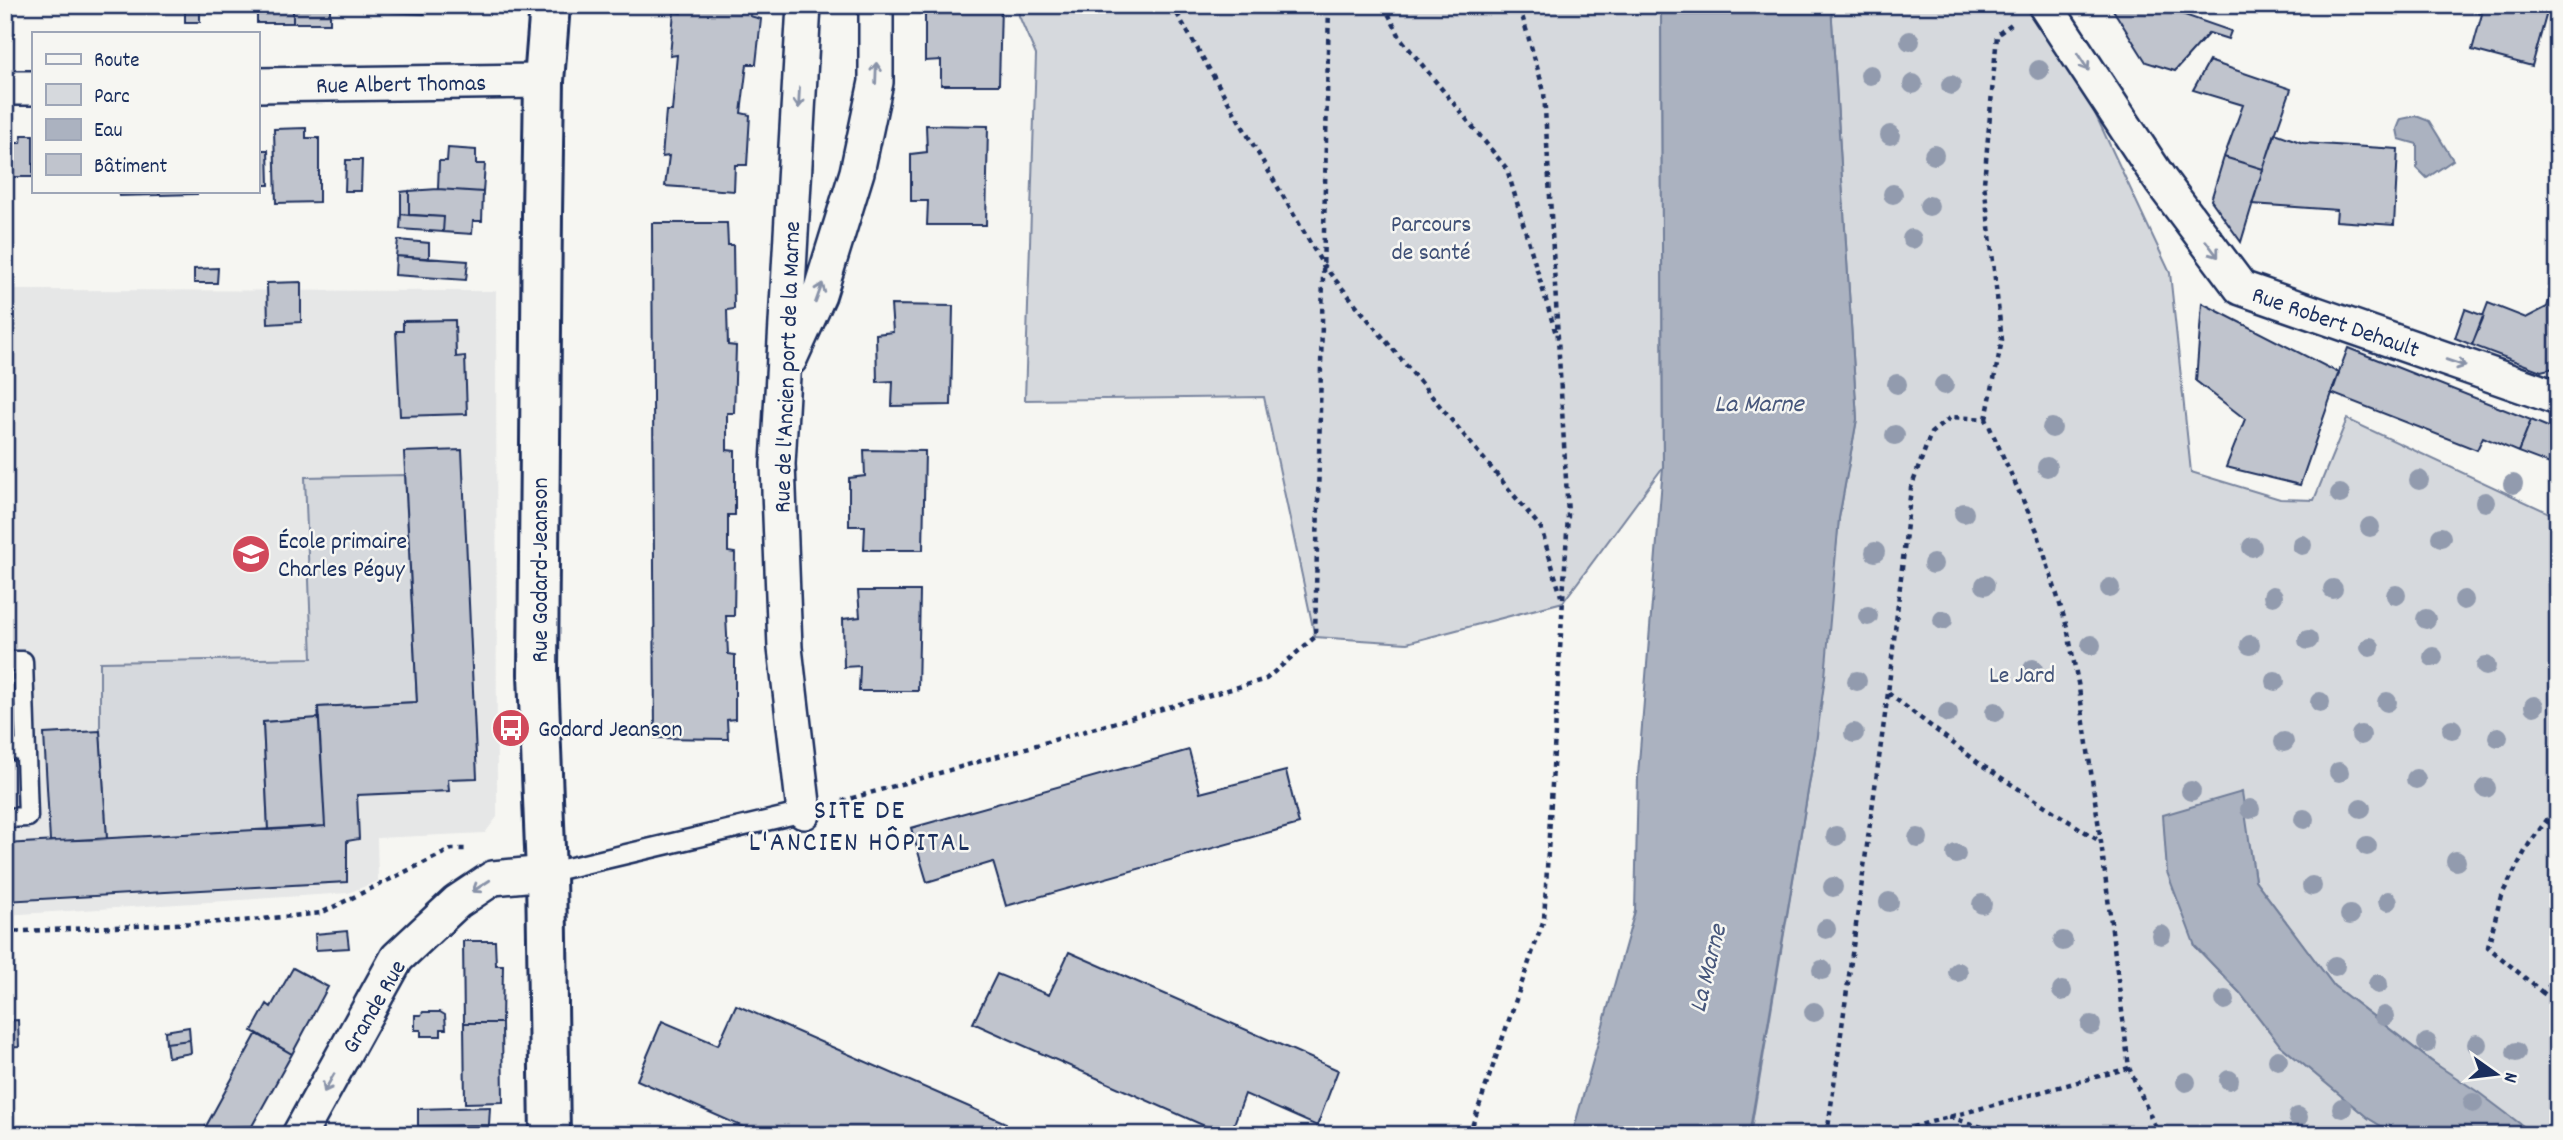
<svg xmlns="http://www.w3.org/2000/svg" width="2563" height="1140" font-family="Dekko,sans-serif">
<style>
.built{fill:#e6e7e7}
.green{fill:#d6d9dd;stroke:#78849e;stroke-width:2}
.water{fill:#abb2c0;stroke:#717e99;stroke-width:2}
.building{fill:#c0c4cd;stroke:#1b2f5e;stroke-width:2}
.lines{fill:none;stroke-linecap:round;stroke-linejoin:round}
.lane-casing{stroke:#1b2f5e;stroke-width:23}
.street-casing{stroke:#1b2f5e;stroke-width:38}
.secondary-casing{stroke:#1b2f5e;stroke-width:44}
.path{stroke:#1b2f5e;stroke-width:4.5;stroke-dasharray:5 5;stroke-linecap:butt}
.lane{stroke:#f6f6f2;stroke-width:18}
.street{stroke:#f6f6f2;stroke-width:33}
.secondary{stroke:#f6f6f2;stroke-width:38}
.tree{fill:#929bae}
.oneway{stroke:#8892a8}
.labels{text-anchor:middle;stroke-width:5;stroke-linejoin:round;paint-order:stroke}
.street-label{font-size:24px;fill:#1b2f5e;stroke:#f6f6f2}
.park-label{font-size:24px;fill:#405177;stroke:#f6f6f2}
.poi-label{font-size:24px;fill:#1b2f5e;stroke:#f6f6f2;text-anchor:start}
.water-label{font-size:26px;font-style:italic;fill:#46567b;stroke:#f6f6f2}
.quarter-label{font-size:28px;letter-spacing:2px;fill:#1b2f5e;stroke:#f6f6f2}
</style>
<rect width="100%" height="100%" fill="#f6f6f2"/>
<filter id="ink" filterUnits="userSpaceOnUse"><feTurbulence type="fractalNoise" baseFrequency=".0143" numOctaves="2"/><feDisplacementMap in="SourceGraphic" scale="14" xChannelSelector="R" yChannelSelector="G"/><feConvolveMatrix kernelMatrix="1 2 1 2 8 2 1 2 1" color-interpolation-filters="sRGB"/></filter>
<g filter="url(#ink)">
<path class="built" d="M5 290 496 291 497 817 485 833 377 838 378 881 348 893 5 915Z"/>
<path class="green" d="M1018 5H1661L1663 467 1563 602 1407 643 1315 637 1264 397 1025 400 1036 55 1019 16Z
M1831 5H2044L2170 273 2191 472 2280 499 2314 500 2347 419 2558 517V1135H2528L2334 986 2255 880 2241 793 2195 946 2240 993 2280 1045 2368 1118 2396 1135H1750L1815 750 1839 518 1857 419Z
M405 475 417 702 319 707V718L263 722 268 830 107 839 100 731V662L312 658 305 477Z"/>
<path class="water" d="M1661 5H1831L1857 419 1839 518 1825 677 1815 750 1749 1135H1572L1635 911 1638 775 1663 467Z
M2416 116 2429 121 2453 160 2427 178 2417 168V144L2399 139 2397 129 2401 119Z
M2242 792 2255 880 2334 986 2431 1061 2478 1092 2535 1135H2396L2368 1118 2280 1045 2240 993 2195 946 2167 872 2163 815Z"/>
<path class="building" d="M185 5H200V22H185Z
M257 5H293V23H257Z
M293 5H330V23H293Z
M391 5H407V13L391 12Z
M407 5H425L424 14 407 13Z
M682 5H751L750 16 761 19 756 64H747L741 113 750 115 747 165H735L734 191 665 186 669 156 662 157 666 111H672L677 55 670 56 674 12 681 13Z
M941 5H1001L999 85H941V60L925 61V13L941 11Z
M2110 5H2156L2231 31 2228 39 2209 33 2175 71 2146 62Z
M2463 5H2549L2532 66 2472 50 2482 14 2466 10Z
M2209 61 2291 89 2263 169 2224 157 2243 105 2193 90Z
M926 125 988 126 986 225H927L928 201H911V154L927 152Z
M306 128V138H319V202L276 203 274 129Z
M2275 133 2303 143 2398 149 2394 225 2336 221 2337 210 2252 204Z
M22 135H33V177H5V151H14V143H21Z
M448 148 476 150V164H485L483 192 438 189 439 161H447Z
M257 150H268L269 185H257Z
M2224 157 2263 169 2241 242 2211 200Z
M346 160H362L361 191H345Z
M438 189 483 192 482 221H473L472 234 443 232 444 217 409 215V191Z
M119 191H159V195L119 196Z
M159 191H197V194L159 195Z
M409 191V215L401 214V192Z
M401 214 444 217 443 232 400 229Z
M652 223H727L728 245H733L734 309 727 310 728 345 736 346 734 413H727V450L735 451V515H728V552L735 553 734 616H726L728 654 735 655V719L727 720 728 739 655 738Z
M398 240 429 243V259L396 256Z
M396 256 468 261 466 280 395 275Z
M218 268 217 283H194V269Z
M2558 269V367L2541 371 2472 345 2488 303 2526 318 2547 307Z
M301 282V322L268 324 267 283Z
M2202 303 2339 373 2300 485 2226 467 2245 419 2196 381Z
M891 305 953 306 951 405 892 406 893 381 877 382 876 334 893 332Z
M2465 309 2484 316 2472 345 2455 338Z
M455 320 456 357 465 356 467 414 400 416 396 331H403V321Z
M2348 348 2531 420 2518 452 2483 437 2477 450 2331 393Z
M2531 420 2558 431V467L2518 452Z
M462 450 477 778 448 779 449 791 357 795 359 839 347 841V882L5 901V844L325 826 318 707 417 702 404 452Z
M864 450 925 451 923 550H864L865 526H849V478L865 476Z
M858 591H920L918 691H859L860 666 844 667 843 619 860 617Z
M319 718 325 826 268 830 263 722Z
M100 731 107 839 50 841 44 734Z
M1189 750 1200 793 1286 771 1299 824 1006 906 993 862 927 882 911 828Z
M347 931 349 948 316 950 315 934Z
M463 941H495L496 965H503L502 1023H464Z
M1069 952 1338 1070 1317 1126 1245 1094 1230 1135H1225L973 1023 997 974 1049 995Z
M293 968 328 987 292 1054 252 1031 267 1004 271 1007Z
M736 1005 1006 1123 1001 1135H761L637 1080 662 1021 718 1045Z
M423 1012H440L445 1015 446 1029H441V1036H421V1030H415V1015H421Z
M18 1020 19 1047 5 1048V1021Z
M464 1023H502L503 1102 465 1103Z
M189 1027 190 1040 166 1043 165 1031Z
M257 1033 292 1054 252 1126 205 1128Z
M190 1040 191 1053 168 1057 166 1043Z
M490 1107 489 1125 418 1126V1109Z
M489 1125V1135H419L418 1126Z
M252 1126 247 1135H201L205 1128Z
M379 1127H399V1133L403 1135H375L379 1133Z"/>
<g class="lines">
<defs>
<path id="lane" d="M5 661H23L28 817 5 818
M5 750 25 749
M546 873 804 812"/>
<path id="street" d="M2045 5 2161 181 2241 288 2558 398
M257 85 544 81
M5 88H33
M790 359 819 295 857 172 876 82V5
M804 812 785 648 778 464 804 5
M299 1135 397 958 457 902 493 878 546 873"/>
<path id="secondary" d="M550 1135 546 873 538 674 542 214 544 81 550 5"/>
</defs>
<use href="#lane" class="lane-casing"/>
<use href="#street" class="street-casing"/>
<use href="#secondary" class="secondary-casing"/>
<path class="path" d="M1172 5 1323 265 1541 528 1561 596
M1384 5 1401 39 1507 169 1556 334
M1986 419 2002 340 1984 183 1997 35 2014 22
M1888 693 1980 764 2101 842
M842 801 1266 679 1315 637 1329 5
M2546 820 2558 831
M5 932 241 921 321 913 452 849H468
M2558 976 2543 993 2558 1003
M2543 993 2488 947 2501 896 2529 844 2558 805
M1949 1117 2008 1135
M1469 1135 1544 919 1568 515 1544 91 1519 5
M1827 1135 1888 693 1911 488 1931 433 1951 417 1986 419 2037 531 2067 627 2079 688 2101 842 2129 1068 2159 1135
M1883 1135 2129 1068"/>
<use href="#lane" class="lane"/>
<use href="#street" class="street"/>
<use href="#secondary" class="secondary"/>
</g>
<g class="tree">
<circle cx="1910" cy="41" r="10"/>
<circle cx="2039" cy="70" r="10"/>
<circle cx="1870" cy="75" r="10"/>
<circle cx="1913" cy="84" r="10"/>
<circle cx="1951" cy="85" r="10"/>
<circle cx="1890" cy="135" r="10"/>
<circle cx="1934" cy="155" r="10"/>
<circle cx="1893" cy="194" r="10"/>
<circle cx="1929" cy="206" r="10"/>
<circle cx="1912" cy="239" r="10"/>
<circle cx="1897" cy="384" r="10"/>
<circle cx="1944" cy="385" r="10"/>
<circle cx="2052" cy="428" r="10"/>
<circle cx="1895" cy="435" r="10"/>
<circle cx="2047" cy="467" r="10"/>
<circle cx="2419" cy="480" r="10"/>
<circle cx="2513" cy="484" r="10"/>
<circle cx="2340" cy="494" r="10"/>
<circle cx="2485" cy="502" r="10"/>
<circle cx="1964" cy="513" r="10"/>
<circle cx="2370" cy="527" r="10"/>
<circle cx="2441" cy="537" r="10"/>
<circle cx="2302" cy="545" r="10"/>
<circle cx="2252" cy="547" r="10"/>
<circle cx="1875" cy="552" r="10"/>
<circle cx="1933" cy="564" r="10"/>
<circle cx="1985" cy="585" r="10"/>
<circle cx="2110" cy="588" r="10"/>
<circle cx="2333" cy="589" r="10"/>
<circle cx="2396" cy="595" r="10"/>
<circle cx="2273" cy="596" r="10"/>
<circle cx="2464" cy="600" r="10"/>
<circle cx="1868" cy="616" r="10"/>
<circle cx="2426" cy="619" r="10"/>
<circle cx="1943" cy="620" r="10"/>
<circle cx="2308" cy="640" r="10"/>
<circle cx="2091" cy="645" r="10"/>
<circle cx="2250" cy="645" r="10"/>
<circle cx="2370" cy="647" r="10"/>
<circle cx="2433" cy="657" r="10"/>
<circle cx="2486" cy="666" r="10"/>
<circle cx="2033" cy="669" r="10"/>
<circle cx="1857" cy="681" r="10"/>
<circle cx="2275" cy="681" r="10"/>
<circle cx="2320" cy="702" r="10"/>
<circle cx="2387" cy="702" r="10"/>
<circle cx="2534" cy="706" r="10"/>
<circle cx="1995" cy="712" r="10"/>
<circle cx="1948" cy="713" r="10"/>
<circle cx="2452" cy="729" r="10"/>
<circle cx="1854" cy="733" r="10"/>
<circle cx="2361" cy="735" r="10"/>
<circle cx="2498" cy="737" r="10"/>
<circle cx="2284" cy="742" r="10"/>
<circle cx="2339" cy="772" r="10"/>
<circle cx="2416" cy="779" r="10"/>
<circle cx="2486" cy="788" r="10"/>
<circle cx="2191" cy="791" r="10"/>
<circle cx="2361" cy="808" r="10"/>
<circle cx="2250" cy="809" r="10"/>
<circle cx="2304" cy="819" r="10"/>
<circle cx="1836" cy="836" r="10"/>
<circle cx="1918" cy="838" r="10"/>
<circle cx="2367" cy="846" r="10"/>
<circle cx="1956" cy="854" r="10"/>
<circle cx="2456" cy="861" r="10"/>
<circle cx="2312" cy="886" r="10"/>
<circle cx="1833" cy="887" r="10"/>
<circle cx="2388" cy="901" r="10"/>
<circle cx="1889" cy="902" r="10"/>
<circle cx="1982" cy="904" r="10"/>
<circle cx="2350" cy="915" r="10"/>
<circle cx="1826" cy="929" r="10"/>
<circle cx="2161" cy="935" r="10"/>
<circle cx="2063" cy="941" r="10"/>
<circle cx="2335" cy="966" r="10"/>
<circle cx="1822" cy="970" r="10"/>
<circle cx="1958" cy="972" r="10"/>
<circle cx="2378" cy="984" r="10"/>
<circle cx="2062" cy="991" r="10"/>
<circle cx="2225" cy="1000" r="10"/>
<circle cx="1814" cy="1012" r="10"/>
<circle cx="2384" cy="1016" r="10"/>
<circle cx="2091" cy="1025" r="10"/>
<circle cx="2427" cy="1043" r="10"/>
<circle cx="2477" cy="1044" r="10"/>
<circle cx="2516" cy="1052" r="10"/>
<circle cx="2278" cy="1060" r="10"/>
<circle cx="2229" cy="1080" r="10"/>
<circle cx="2186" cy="1082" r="10"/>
<circle cx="2473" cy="1103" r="10"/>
<circle cx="2342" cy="1108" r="10"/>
<circle cx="2298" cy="1117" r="10"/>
</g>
<defs><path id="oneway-shaft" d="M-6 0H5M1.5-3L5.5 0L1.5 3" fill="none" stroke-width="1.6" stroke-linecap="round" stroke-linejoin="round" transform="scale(1.75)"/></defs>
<g class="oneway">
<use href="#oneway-shaft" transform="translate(2083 62) rotate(57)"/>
<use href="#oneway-shaft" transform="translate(876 73) rotate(-88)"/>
<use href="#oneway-shaft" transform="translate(799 98) rotate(93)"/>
<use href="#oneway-shaft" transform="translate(2212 249) rotate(53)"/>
<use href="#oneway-shaft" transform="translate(819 293) rotate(-70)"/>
<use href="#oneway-shaft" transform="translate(2456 363) rotate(19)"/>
<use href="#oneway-shaft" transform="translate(481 886) rotate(147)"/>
<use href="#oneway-shaft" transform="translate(329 1083) rotate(119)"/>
</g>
</g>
<defs>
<symbol id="school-disc" viewBox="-11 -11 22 22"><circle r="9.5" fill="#d1495b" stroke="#f6f6f2"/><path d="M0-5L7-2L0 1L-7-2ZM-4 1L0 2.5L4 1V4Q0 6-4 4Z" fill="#fff"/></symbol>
<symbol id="bus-disc" viewBox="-11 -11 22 22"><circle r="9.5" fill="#d1495b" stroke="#f6f6f2"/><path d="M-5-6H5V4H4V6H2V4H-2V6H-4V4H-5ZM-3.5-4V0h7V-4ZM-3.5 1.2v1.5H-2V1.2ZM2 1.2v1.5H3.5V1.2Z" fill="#fff"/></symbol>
</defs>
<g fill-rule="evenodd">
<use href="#school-disc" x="229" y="532" width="44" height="44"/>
<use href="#bus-disc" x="489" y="706" width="44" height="44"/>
</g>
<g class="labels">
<g class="street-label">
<text transform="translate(401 83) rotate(-1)" y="8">Rue Albert Thomas</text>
<text transform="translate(2336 321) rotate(19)" y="8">Rue Robert Dehault</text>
<text transform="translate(786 367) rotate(-88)" y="8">Rue de l'Ancien port de la Marne</text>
<text transform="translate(539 570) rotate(-90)" y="8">Rue Godard-Jeanson</text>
<text transform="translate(373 1006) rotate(-60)" y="8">Grande Rue</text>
</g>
<g class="park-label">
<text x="1431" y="231">Parcours<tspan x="1431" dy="28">de santé</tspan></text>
<text x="2022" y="682">Le Jard</text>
</g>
<g class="poi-label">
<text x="278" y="548">École primaire<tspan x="278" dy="28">Charles Péguy</tspan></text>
<text x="538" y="736">Godard Jeanson</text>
</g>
<g class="water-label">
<text x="1759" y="411">La Marne</text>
<text transform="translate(1706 968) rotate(-76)" y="9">La Marne</text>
</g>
<g class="quarter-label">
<text x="860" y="818">SITE DE<tspan x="860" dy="32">L'ANCIEN HÔPITAL</tspan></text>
</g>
</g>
<rect width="2563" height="1140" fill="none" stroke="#f6f6f2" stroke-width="28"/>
<rect x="14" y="14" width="2535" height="1112" fill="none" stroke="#1b2f5e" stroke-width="2.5" filter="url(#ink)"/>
<rect x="32" y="32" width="228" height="161" fill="#f6f6f2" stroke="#9ea6b7" stroke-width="2"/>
<rect x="46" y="54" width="35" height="10" fill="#f6f6f2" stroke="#9ea6b7" stroke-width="2"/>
<text x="94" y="66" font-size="21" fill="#1b2f5e">Route</text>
<rect x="46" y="84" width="35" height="21" fill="#d6d9dd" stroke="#9ea6b7" stroke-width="2"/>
<text x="94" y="102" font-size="21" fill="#1b2f5e">Parc</text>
<rect x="46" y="119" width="35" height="21" fill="#abb2c0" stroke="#9ea6b7" stroke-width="2"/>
<text x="94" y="136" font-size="21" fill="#1b2f5e">Eau</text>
<rect x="46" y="154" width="35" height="21" fill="#c0c4cd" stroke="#9ea6b7" stroke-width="2"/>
<text x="94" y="172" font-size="21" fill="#1b2f5e">Bâtiment</text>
<g transform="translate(2496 1074) rotate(104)" stroke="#f6f6f2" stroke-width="5" paint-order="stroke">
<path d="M0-5L12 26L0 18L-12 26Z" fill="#1b2f5e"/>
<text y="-10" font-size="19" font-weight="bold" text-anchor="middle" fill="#1b2f5e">N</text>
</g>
</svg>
